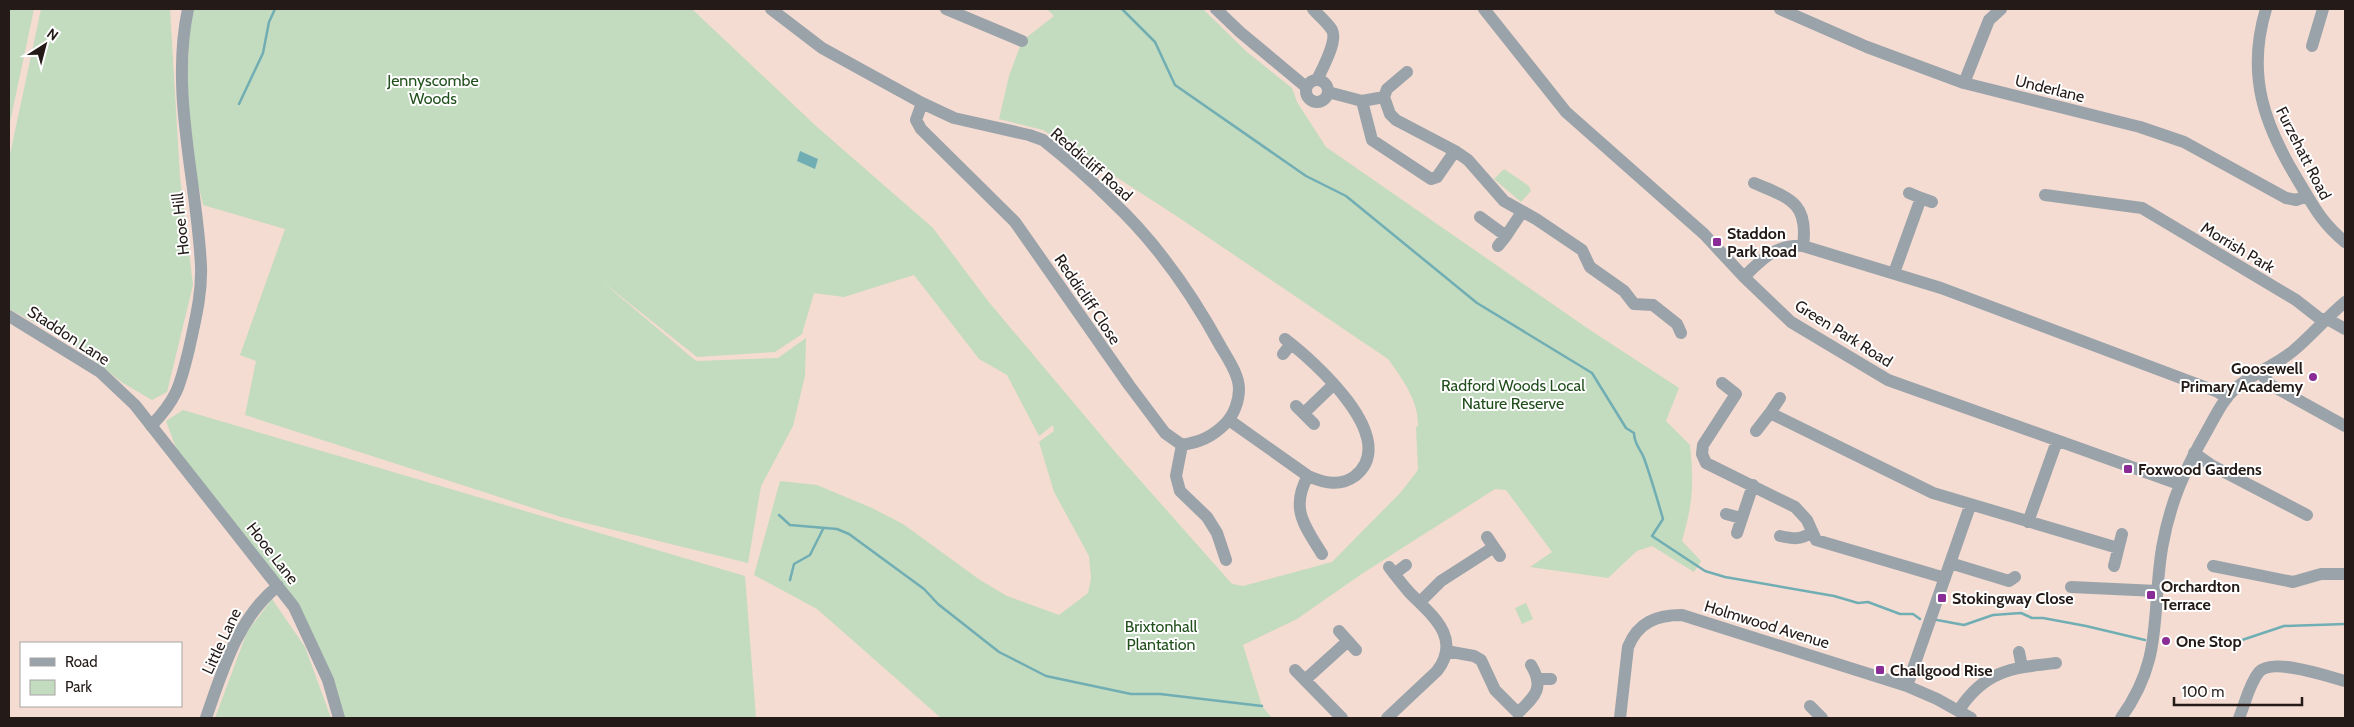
<svg xmlns="http://www.w3.org/2000/svg" width="2354" height="727" font-family="Cabin,sans-serif">
<style>
.green{fill:#c3dbbf}
.water{fill:#71aeb4}
.lines{fill:none;stroke-linecap:round;stroke-linejoin:round}
.stream{stroke:#71aeb4;stroke-width:2.5}
.minor{stroke:#9aa3a9;stroke-width:12}
.poi-dot{fill:#892c96;stroke:#fff;stroke-width:2}
.labels{text-anchor:middle;stroke-width:4;stroke-linejoin:round;paint-order:stroke}
.park-label{font-size:16px;fill:#214f1c;stroke:#fff}
.street-label{font-size:16px;fill:#241b18;stroke:#fff}
.poi-label{font-size:16px;font-weight:bold;fill:#241b18;stroke:#fff;text-anchor:start}
</style>
<rect width="100%" height="100%" fill="#f4dcd2"/>
<path class="green" d="M9 9H34L9 127Z
M41 9H170L180 177 193 285 167 392 152 400 123 383 63 337 9 309V159Z
M190 9H692L816 126 933 228 988 301 1116 453 1232 584 1243 586 1332 562 1401 492 1418 470 1416 426 1418 427C1419 401 1403 380 1388 359L1175 215 1043 130 999 119 1009 76 1022 41 1054 16 1047 9H1203L1247 52 1292 88 1297 102 1326 147 1590 330 1679 388 1666 421 1690 445C1694 485 1693 502 1682 541L1701 561 1694 572 1652 546 1637 551 1608 578 1530 567 1552 552 1506 490 1495 489 1363 573 1297 619 1243 645 1262 706 1272 718H941L817 609 754 575 780 481 817 485 872 508 903 524 980 580 1007 596 1059 615 1088 593 1091 578 1089 556 1054 492 1039 442 1054 431 1053 425 1039 436 1007 375 979 359 914 275 844 297 814 293 802 334 775 352 697 357 600 280 696 361 778 358 806 338 805 376 793 426 761 486 748 563 561 517 245 415 256 361 240 355 285 229 203 205 186 132Z
M1504 169 1529 186 1531 191 1521 202 1494 179Z
M183 410 745 576 756 718H345L297 605 179 456 166 421Z
M272 599 305 647 331 718H215L247 632Z
M1526 603 1533 619 1522 624 1515 608Z"/>
<path class="water" d="M800 151 818 159 815 169 797 161Z"/>
<g class="lines">
<path class="stream" d="M1122 9 1155 42 1175 85 1306 176 1346 196 1477 303 1592 373 1626 428 1634 433C1634 444 1640 448 1644 458 1651 478 1657 498 1663 519L1652 536 1705 571 1725 577 1834 596 1858 603 1868 602 1900 614H1913L1920 619
M239 104 263 53 269 22 275 9
M779 515 790 525 837 529 849 534 924 589 938 604 999 652 1046 676 1131 694H1160L1262 706
M790 580 794 564 810 555 823 529
M1937 620 1964 625 1993 615 2021 613 2032 618H2043L2086 626 2145 640
M2214 647 2236 642 2284 626 2345 624"/>
<path class="minor" d="M771 9 822 48 922 103 954 118 1029 135 1043 140C1067 159 1090 179 1112 201 1157 243 1192 294 1221 347 1228 359 1239 375 1239 389 1239 401 1234 415 1225 424 1212 437 1200 442 1182 445L1165 433 1129 385 1015 222 921 129 916 120 922 103
M946 9 1022 41
M1216 9 1240 32 1306 87
M1313 9C1319 16 1327 22 1332 30 1338 41 1322 69 1317 80
M1484 9 1566 112 1704 234 1744 277 1791 322 1888 380 2179 484
M1780 9 1867 47 1964 83 2140 127 2184 142 2286 198 2296 200 2307 196
M2266 9C2246 75 2264 125 2299 182 2314 207 2322 223 2345 242
M2312 46 2323 9
M1306 91a11 11 0 1 1 22 0a11 11 0 1 1-22 0Z
M1964 83 1989 20 2001 9
M1328 92 1362 101 1372 140 1431 179 1437 177 1455 151 1468 160 1504 201 1536 219 1582 250 1590 267 1624 291 1634 304 1653 305 1677 324 1681 333
M1384 97 1387 89 1407 72
M1362 101 1384 97 1390 114 1396 120 1455 151
M1754 183C1789 198 1809 202 1803 246
M1909 193 1921 198
M2045 195 2142 208 2296 300 2319 318 2331 321 2345 329
M1480 217 1506 236 1522 212
M1498 246 1506 236
M1894 273 1921 198 1932 202
M1744 277C1762 259 1776 244 1803 246L1941 288 2218 392 2227 398
M9 316 100 372 135 405 294 607 328 680 339 718
M1283 354 1291 344
M2259 371 2271 385 2345 426
M1722 383 1736 394 1703 445 1702 454 1706 463 1795 507 1807 520 1816 540 1945 578
M1296 406 1314 424
M1304 413 1333 385
M1770 413 1780 398
M1229 420 1308 476C1324 483 1340 487 1355 476 1402 439 1314 361 1285 339
M151 426C178 398 180 385 189 349 195 321 202 295 201 266 197 181 170 94 188 9
M1756 431 1770 413 1933 493 2118 548
M1182 445 1176 476 1180 491 1207 517 1217 533 1226 560
M2194 453 2211 465 2307 515
M1308 476C1290 508 1304 525 1322 554
M1726 514 1741 518
M2028 522 2057 441
M1737 533 1753 485
M1780 536C1794 539 1801 540 1812 532
M1487 537 1500 556
M1950 563 2009 581 2015 577
M2114 566 2122 534
M2213 566 2293 582 2321 574H2345
M1394 574 1406 565
M2071 587 2157 591
M1420 602 1441 581 1494 547
M1339 631 1356 650
M1446 651 1474 656 1481 660 1495 690 1518 713C1535 696 1545 688 1531 665
M2019 652 2022 667
M1295 670 1342 718
M1306 679 1348 641
M1538 679H1551
M1907 686 1970 506
M1810 706 1822 718
M1959 710C1985 670 2012 668 2056 663
M206 718C222 672 238 617 278 586
M1387 718 1437 671C1463 637 1430 614 1409 592 1402 584 1395 575 1389 567
M1620 718 1628 647C1638 622 1657 615 1682 615L1907 686 1937 699 1971 718
M2121 718C2164 658 2151 616 2162 548 2170 502 2185 469 2208 429 2216 415 2223 399 2236 388 2253 373 2275 366 2293 351 2311 336 2327 317 2345 302
M2239 718C2245 704 2249 684 2259 672 2272 657 2327 676 2345 681"/>
</g>
<g class="poi-dot">
<rect x="1712" y="237" width="10" height="10" rx="2.5"/>
<circle cx="2313" cy="377" r="5"/>
<rect x="2123" y="464" width="10" height="10" rx="2.5"/>
<rect x="2146" y="590" width="10" height="10" rx="2.5"/>
<rect x="1937" y="593" width="10" height="10" rx="2.5"/>
<circle cx="2166" cy="641" r="5"/>
<rect x="1875" y="665" width="10" height="10" rx="2.5"/>
</g>
<g class="labels">
<g class="park-label">
<text x="433" y="86">Jennyscombe<tspan x="433" dy="18">Woods</tspan></text>
<text x="1513" y="391">Radford Woods Local<tspan x="1513" dy="18">Nature Reserve</tspan></text>
<text x="1161" y="632">Brixtonhall<tspan x="1161" dy="18">Plantation</tspan></text>
</g>
<g class="street-label">
<text transform="translate(2050 88) rotate(14)" y="6">Underlane</text>
<text transform="translate(2304 153) rotate(63)" y="6">Furzehatt Road</text>
<text transform="translate(1092 164) rotate(41)" y="6">Reddicliff Road</text>
<text transform="translate(180 224) rotate(-96)" y="6">Hooe Hill</text>
<text transform="translate(2238 247) rotate(31)" y="6">Morrish Park</text>
<text transform="translate(1088 299) rotate(56)" y="6">Reddicliff Close</text>
<text transform="translate(1844 333) rotate(32)" y="6">Green Park Road</text>
<text transform="translate(69 335) rotate(33)" y="6">Staddon Lane</text>
<text transform="translate(273 553) rotate(52)" y="6">Hooe Lane</text>
<text transform="translate(1767 624) rotate(17)" y="6">Holmwood Avenue</text>
<text transform="translate(221 641) rotate(-65)" y="6">Little Lane</text>
</g>
<g class="poi-label">
<text x="1727" y="239">Staddon<tspan x="1727" dy="18">Park Road</tspan></text>
<text x="2303" y="374" text-anchor="end">Goosewell<tspan x="2303" dy="18">Primary Academy</tspan></text>
<text x="2138" y="475">Foxwood Gardens</text>
<text x="2161" y="592">Orchardton<tspan x="2161" dy="18">Terrace</tspan></text>
<text x="1952" y="604">Stokingway Close</text>
<text x="2176" y="647">One Stop</text>
<text x="1890" y="676">Challgood Rise</text>
</g>
</g>
<rect width="2354" height="727" fill="none" stroke="#241b18" stroke-width="20"/>
<rect x="20" y="642" width="162" height="65" fill="#ffffff" stroke="#a7a4a3"/>
<rect x="30" y="658" width="25" height="8" fill="#9aa3a9" stroke="#a7a4a3"/>
<text x="65" y="667" font-size="15" fill="#241b18">Road</text>
<rect x="30" y="680" width="25" height="15" fill="#c3dbbf" stroke="#a7a4a3"/>
<text x="65" y="692" font-size="15" fill="#241b18">Park</text>
<g transform="translate(45 45) rotate(36)" stroke="#ffffff" stroke-width="4" paint-order="stroke">
<path d="M0-4L9 19L0 12L-9 19Z" fill="#241b18"/>
<text y="-8" font-size="14" font-weight="bold" text-anchor="middle" fill="#241b18">N</text>
</g>
<path d="M2174 697v8h128v-8" fill="none" stroke="#241b18" stroke-width="2.5"/>
<text x="2182" y="697" font-size="15" fill="#241b18" stroke="#ffffff" stroke-width="4" paint-order="stroke">100 m</text>
</svg>
